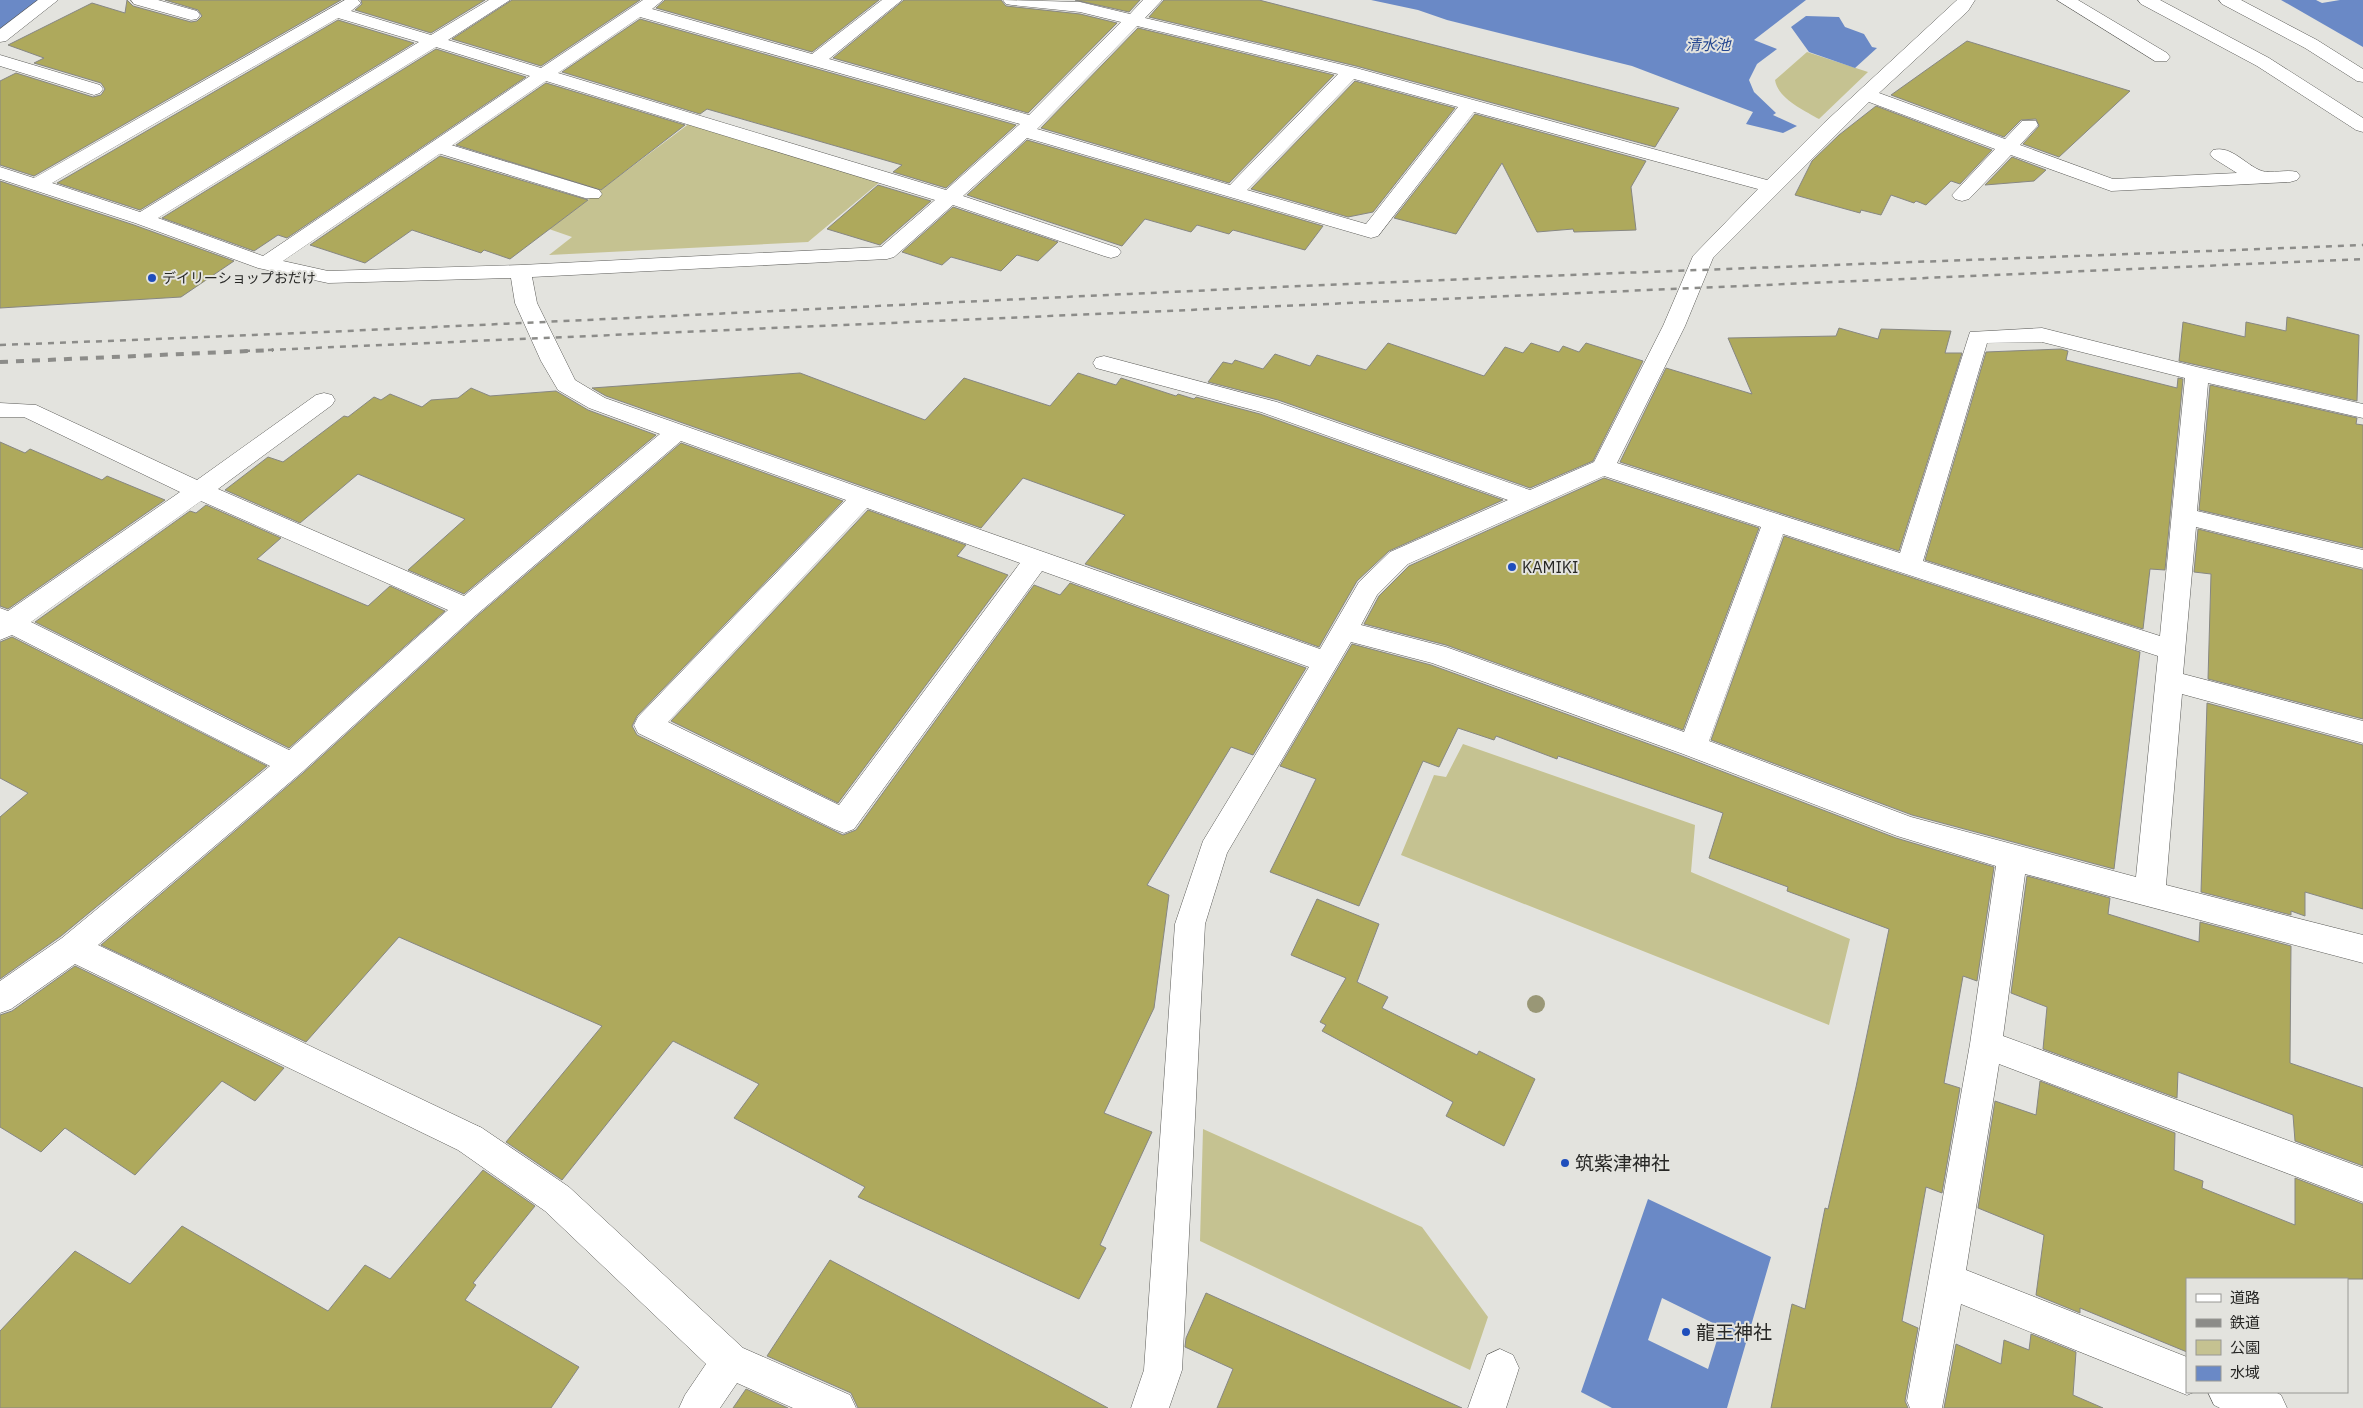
<svg xmlns="http://www.w3.org/2000/svg" width="2363" height="1408" font-family="'IBM Plex Sans','Noto Sans JP',sans-serif">
<style>
.green{fill:#c5c291}
.water{fill:#6a89c6;fill-rule:evenodd}
.lines{fill:none;stroke-linecap:round;stroke-linejoin:round}
.river{fill:#6a89c6;fill-rule:evenodd}
.building{fill:#aea95c;stroke:#878783}
.service-casing{stroke:#5c5c59;stroke-width:1}
.minor-casing{stroke:#5c5c59;stroke-width:1}
.service{fill:#fff;fill-rule:evenodd}
.minor{fill:#fff;fill-rule:evenodd}
.rail-far1{stroke:#8c8c89;stroke-width:2.5;stroke-dasharray:6 6;stroke-linecap:butt}
.rail{stroke:#8c8c89;stroke-width:4;stroke-dasharray:8 8;stroke-linecap:butt}
.tree{fill:#999776}
.poi-dot{fill:#1f4ebc;stroke:#e3e3de;stroke-width:2}
.labels{text-anchor:middle;stroke-width:4;stroke-linejoin:round;paint-order:stroke}
.far-poi-label{font-size:14px;fill:#272725;stroke:#e3e3de;text-anchor:start}
.far-water-label{font-size:15px;font-style:italic;fill:#244690;stroke:#e3e3de}
.poi-label{font-size:16px;fill:#272725;stroke:#e3e3de;text-anchor:start}
.near-poi-label{font-size:19px;fill:#272725;stroke:#e3e3de;text-anchor:start}
</style>
<rect width="100%" height="100%" fill="#e3e3de"/>
<path class="green" d="M1807 52 1868 72 1819 119C1804 110 1778 99 1775 80Z
M690 123 881 181 808 242 549 255 572 237 549 229Z
M1463 744 1695 825 1691 872 1850 939 1829 1025 1401 855 1434 775 1446 777Z
M1203 1129 1422 1227 1488 1317 1470 1370 1200 1241Z"/>
<path class="water" d="M1371 0H1806L1754 40 1777 49 1757 64 1749 80 1754 92 1776 113 1773 115 1797 126 1783 133 1746 124 1753 112 1632 66 1447 20 1418 10Z
M2281 0H2316L2322 3 2340 0H2363V47Z
M1806 16 1839 17 1845 27 1864 34 1872 47 1877 48 1855 68 1809 52 1791 27Z
M1648 1199 1771 1257 1727 1408H1612L1581 1392ZM1662 1298 1721 1327 1708 1369 1648 1340Z"/>
<g class="lines">
<path class="river" d="M0 0H50C35 22 25 27 0 33Z"/>
</g>
<path class="building" d="M127 0 133 6 191 22 197 21 202 16 198 10 165 0H341L34 176 0 165V81L16 73 93 97 101 95 105 89 101 83 34 63 44 58 8 45 92 3 125 13Z
M361 0H485L431 33 355 10 362 4Z
M512 0H640L541 66 452 39Z
M665 0H879L812 52 656 8Z
M904 0H1001L1006 6 1080 14 1117 23 1028 113 833 58Z
M1075 0H1140L1129 12Z
M1164 0H1259L1679 108 1655 147 1356 66 1149 17Z
M640 19 1016 125 946 188 893 172 902 165 707 109 700 114 562 72Z
M338 20 414 43 140 210 57 183Z
M1138 28 1334 75 1229 183 1041 128Z
M1967 41 2130 91 2059 157 2023 144 2039 126 2036 119 2021 120 2004 137 1891 95Z
M436 49 526 77 287 238 278 235 254 251 162 218Z
M1355 81 1455 108 1373 212 1348 217 1251 189Z
M546 83 685 125 601 190 456 145Z
M1876 106 1992 150 1960 184 1951 181 1926 205 1916 201 1914 203 1891 195 1881 215 1861 210 1860 213 1795 195 1812 161 1839 135Z
M1475 114 1646 161 1631 187 1636 230 1574 232 1573 229 1537 232 1502 163 1456 234 1394 218Z
M1027 140 1323 226 1305 250 1233 230 1229 234 1197 225 1191 232 1145 219 1122 246 967 195Z
M440 156 588 200 510 259 484 250 481 253 412 230 365 263 310 245Z
M2012 157 2046 170 2034 181 1985 185Z
M0 181 134 225 234 261 181 297 0 308Z
M878 185 931 201 880 245 827 229Z
M953 207 1058 242 1038 261 1017 255 1001 271 951 257 942 265 902 252Z
M2287 317 2359 335 2357 401 2179 361 2183 322 2245 337 2246 322 2286 331Z
M1839 328 1878 339 1881 329 1951 331 1945 353H1962L1899 551 1620 462 1666 368 1752 394 1728 338 1836 336Z
M1388 343 1484 376 1505 347 1523 353 1531 343 1559 352 1563 346 1579 352 1586 343 1643 361 1593 461 1530 488 1278 400 1208 382 1223 362 1232 364 1235 360 1263 369 1275 354 1310 366 1317 355 1366 370Z
M2061 349 2068 351 2066 360 2177 388 2178 378 2183 379 2165 570 2150 569 2143 629 1925 560 1986 352Z
M800 373 925 420 964 378 1050 406 1078 373 1116 385 1121 378 1176 396 1178 394 1194 399 1196 397 1260 414 1503 500 1389 551 1357 581 1319 647 1085 564 1125 515 1023 478 981 528 606 396 592 388Z
M2210 385 2357 418 2356 424 2363 425V548L2199 510Z
M471 388 490 396 556 391 588 410 656 435 464 594 408 570 465 519 358 474 300 523 225 490 268 457 283 462 344 416 348 417 374 397 381 400 390 394 422 407 431 400 458 398Z
M0 442 25 453 30 449 102 480 107 476 165 500 8 609 0 606Z
M681 443 843 501 637 716 632 726 637 735 843 835 856 830 1034 585 1060 595 1070 583 1306 668 1253 755 1231 747 1147 885 1169 895 1154 1008 1104 1113 1152 1132 1100 1245 1106 1248 1079 1299 858 1197 865 1187 734 1118 759 1084 673 1041 562 1180 506 1142 602 1026 399 937 306 1042 101 945 303 773 477 616Z
M1604 478 1759 528 1683 730 1446 645 1364 624 1379 596 1409 566Z
M206 505 281 538 257 559 368 606 390 586 445 611 289 748 35 622 190 511 196 513Z
M868 510 966 545 957 556 1008 575 838 803 671 721Z
M2198 529 2363 570V719L2208 679 2211 574 2194 572Z
M1784 536 2140 652 2114 869 1912 815 1711 740Z
M12 637 267 766 61 936 0 979V817L28 793 0 778V642Z
M1352 644 1431 665 1682 756 1896 838 1994 867 1977 981 1963 976 1944 1083 1960 1088 1942 1193 1926 1187 1902 1321 1918 1328 1905 1401 1908 1408H1771L1792 1304 1805 1309 1825 1208 1828 1209 1856 1087 1889 929 1787 891 1788 887 1709 858 1723 813 1558 756 1557 759 1496 736 1494 740 1458 728 1439 767 1423 761 1359 906 1270 872 1316 779 1280 766Z
M2207 703 2363 745V909L2305 892V916L2291 911V915L2201 892Z
M2027 876 2110 898 2108 914 2199 942 2200 922 2291 946 2290 1063 2363 1088V1166L2295 1141 2293 1115 2178 1072 2177 1098 2043 1049 2047 1007 2011 993Z
M1317 899 1379 924 1357 982 1388 997 1382 1008 1477 1055 1479 1051 1535 1079 1504 1146 1446 1116 1453 1102 1322 1031 1326 1025 1320 1022 1346 978 1291 955Z
M75 966 284 1068 255 1101 222 1081 135 1175 65 1128 41 1152 0 1127V1015L12 1011Z
M2040 1081 2175 1133 2174 1170 2203 1181 2202 1188 2295 1225V1178L2363 1204V1279H2187V1352L2080 1308V1313L2036 1295 2044 1235 1978 1208 1995 1101 2036 1115Z
M483 1170 535 1206 473 1283 476 1285 465 1300 579 1367 551 1408H0V1331L75 1251 130 1284 182 1226 328 1311 365 1265 390 1279Z
M830 1260 1047 1375 1108 1408H858L851 1393 767 1356Z
M1206 1293 1462 1408H1217L1233 1369 1185 1347 1186 1338Z
M2031 1334 2076 1352 2073 1395 2103 1408H1944L1956 1344 2001 1364 2004 1340 2029 1350Z
M746 1389 788 1408H733Z"/>
<g class="lines">
<defs>
<path id="service" d="M2219 0H2241L2317 40 2363 69V82L2357 81 2305 48 2222 4Z
M438 141 599 190 602 194 599 198H585L431 151 428 147 431 143Z
M470 1123 482 1128 569 1187 743 1348 850 1395 856 1408H793L737 1383 720 1408H679L685 1395 706 1364 545 1211 458 1150 453 1139 458 1128Z"/>
<path id="minor" d="M38 0H58L6 41 0 42V29Z
M131 0H158L197 11 200 15 197 19 191 20 134 4Z
M345 0H358L361 3 351 11 431 35 489 0H510L448 40 541 68 643 0H663L652 9 812 54 882 0H902L829 59 1029 115 1121 22 1080 12 1012 5 1006 4 1003 0 1080 2 1130 14 1143 0H1162L1145 18 1356 68 1767 180 1824 123 1957 0H1975L1968 11 1879 93 2005 139 2022 121H2036L2038 125 2020 145 2113 179 2237 173 2213 158 2210 154 2213 150C2232 145 2245 165 2262 171 2272 174 2286 169 2297 172L2300 176 2297 180 2290 182 2111 191 2011 155 1969 199 1962 201 1955 199 1952 195 1995 149 1869 102 1713 258 1685 326 1617 463 1900 553 1970 332 2042 328 2197 367 2363 404V418L2208 383 2197 511 2363 550V568L2196 527 2183 674 2363 721V743L2182 694 2166 885 2363 935V963L2025 874 2003 1036 2363 1168V1202L1999 1064 1966 1270 2187 1357V1392H2194L2187 1395 1961 1304 1942 1408H1910L1907 1401 1970 1044 1996 866 1897 836 1683 754 1432 663 1351 642 1227 853 1205 924 1182 1370 1169 1408H1131L1144 1370 1175 924 1203 841 1309 667 1042 571 854 829 844 833 834 829 638 733 634 725 638 717 846 500 681 441 476 615 302 772 98 945 482 1128 487 1139 482 1150 470 1155 458 1150 75 964 11 1009 0 1013V981L62 938 270 766 12 635 0 640V608L8 611 180 492 24 417H0V403L36 405 197 480 316 395 324 393 332 395 335 400 332 405 218 489 464 596 660 434 589 408 558 390 541 361 515 303 511 278 328 283 258 268 135 223 0 179V167L34 178ZM640 17 1020 124 946 190 558 73ZM338 18 419 42 140 212 52 183ZM1137 26 1338 74 1230 185 1037 129ZM436 47 530 76 263 256 158 218ZM1354 79 1458 107 1366 224 1247 190ZM546 81 935 200 881 247 521 265 328 271 283 261ZM1474 112 1758 189 1693 256 1663 326 1594 462 1530 490 1277 402 1104 356 1096 358 1093 363 1096 368 1261 412 1508 500 1390 552 1359 582 1320 649 605 398 575 380 537 303 532 277 887 259 894 257 953 205 1104 256 1111 258 1118 256 1121 252 1118 248 963 196 1027 138 1371 238 1378 236ZM2042 342 2185 378 2160 636 1923 561 1987 343ZM1604 476 1761 527 1684 732 1446 647 1361 625 1377 595 1408 564ZM201 501 448 610 289 750 31 622ZM867 508 1020 563 839 805 668 722ZM1783 534 2158 656 2136 877 1911 817 1709 741Z
M2057 0H2078L2167 53 2170 57 2167 61H2155Z
M2138 0H2160L2269 58 2363 118V132L2356 130 2257 66 2141 4Z
M0 55 100 85 103 89 100 93 94 95 0 66Z
M1500 1349 1513 1355 1519 1368 1506 1408H1468L1487 1355Z
M2208 1392H2275L2281 1395 2287 1408H2220L2214 1405Z"/>
</defs>
<use href="#service" class="service-casing"/>
<use href="#minor" class="minor-casing"/>
<use href="#service" class="service"/>
<use href="#minor" class="minor"/>
<path class="rail-far1" d="M0 345C412 330 823 308 1235 289 1611 272 1987 260 2363 245
M244 351 2363 259"/>
<path class="rail" d="M0 362 273 350"/>
</g>
<circle class="tree" cx="1536" cy="1004" r="9"/>
<g class="poi-dot">
<circle cx="152" cy="278" r="5"/>
<circle cx="1512" cy="567" r="5"/>
<circle cx="1565" cy="1163" r="5"/>
<circle cx="1686" cy="1332" r="5"/>
</g>
<g class="labels">
<g class="far-poi-label">
<text x="162" y="283">デイリーショップおだけ</text>
</g>
<g class="far-water-label">
<text x="1708" y="50">清水池</text>
</g>
<g class="poi-label">
<text x="1522" y="573">KAMIKI</text>
</g>
<g class="near-poi-label">
<text x="1575" y="1170">筑紫津神社</text>
<text x="1696" y="1339">龍王神社</text>
</g>
</g>
<rect x="2186" y="1278" width="162" height="115" fill="#e3e3de" stroke="#989894"/>
<rect x="2196" y="1294" width="25" height="8" fill="#ffffff" stroke="#989894"/>
<text x="2230" y="1303" font-size="15" fill="#272725">道路</text>
<rect x="2196" y="1319" width="25" height="8" fill="#8c8c89" stroke="#989894"/>
<text x="2230" y="1328" font-size="15" fill="#272725">鉄道</text>
<rect x="2196" y="1340" width="25" height="15" fill="#c5c291" stroke="#989894"/>
<text x="2230" y="1353" font-size="15" fill="#272725">公園</text>
<rect x="2196" y="1366" width="25" height="15" fill="#6a89c6" stroke="#989894"/>
<text x="2230" y="1378" font-size="15" fill="#272725">水域</text>
</svg>
